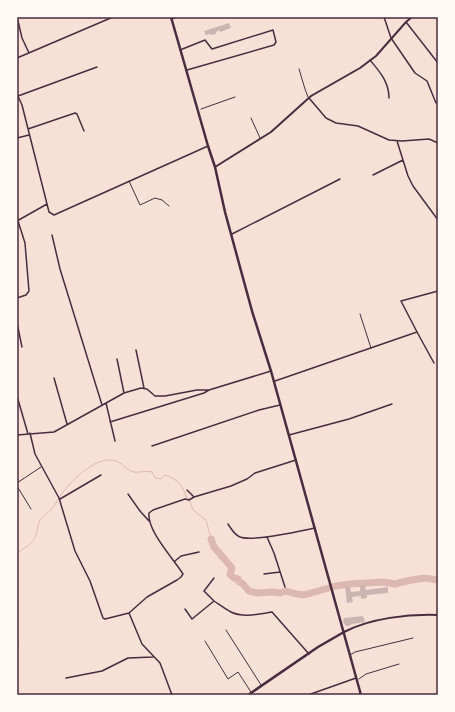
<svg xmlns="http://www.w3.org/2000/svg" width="455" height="712" font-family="'Titillium Web',sans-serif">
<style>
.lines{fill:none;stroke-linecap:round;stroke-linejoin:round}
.stream{stroke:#dcb8b0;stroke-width:1}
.river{stroke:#dcb8b0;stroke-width:7}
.building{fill:#ccb4b1}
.path{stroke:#4a2c40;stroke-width:1}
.service{stroke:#4a2c40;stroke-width:1}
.minor{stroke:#4a2c40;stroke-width:1.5}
.tertiary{stroke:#4a2c40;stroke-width:2}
.secondary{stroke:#4a2c40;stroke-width:2.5}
.primary{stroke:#4a2c40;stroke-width:2.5}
.neatline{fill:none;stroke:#4a2c40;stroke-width:1.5}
</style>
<rect width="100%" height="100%" fill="#f7e1d7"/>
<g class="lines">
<path class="stream" d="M17 553C23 549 32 544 35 537 38 532 37 525 40 520 42 516 48 513 51 510 56 504 59 497 63 492 72 480 94 459 110 460 120 460 123 467 131 471 137 474 145 470 152 472L155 478 161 479 165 475C177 479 183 485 186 497L189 499 193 510 206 520 211 539"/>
<path class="river" d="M211 539 214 547 232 568 230 574 234 578 238 579 239 582 242 583 249 591 257 593 273 592 280 593 286 591 296 594 304 595 336 586 350 584 383 582 395 584 406 581 424 578 438 580"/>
</g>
<path class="building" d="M229 23 231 28 220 32 219 30 216 32V34L211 35 210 34 206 35 204 31Z
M365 585 366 590 388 587V593L367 595V598L361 599V596L352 597 353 602 347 603 345 586H350L351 592 360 591V586Z
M363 616 365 622 352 624 349 626H346L343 622 344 618Z"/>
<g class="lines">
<path class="path" d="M201 109 235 97
M359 679 366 674 399 664"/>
<path class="service" d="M299 69 305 89 308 97
M251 118 260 138
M129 181 140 205 155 198 162 200 169 206
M360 314 371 348
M17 483 41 467
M17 486 31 509
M226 630 261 685
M205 641 228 679 238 672 251 692
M350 655 355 652 413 638"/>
<path class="minor" d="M384 17 391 38 415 73 427 81 436 103
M171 19 177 17
M18 21 22 38 29 53
M406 22 438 63
M180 50 205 40 212 49 273 30 276 42 274 45 187 70
M17 58 113 17
M370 60C380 72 389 82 389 98
M17 94 22 105 47 204 49 212 54 215 208 146
M18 96 97 67
M309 98 326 118 336 123 358 126 389 140 402 141 429 139 438 143
M28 129 75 113 77 114 84 131
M17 138 29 135
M397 141 408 176 413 186 438 220
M373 175 403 160
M17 221 47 204
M232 234 340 179
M52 235 60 269 102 405
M17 298 26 295 29 291 25 243 18 221
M17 323 22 347
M417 332 434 363
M136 350 144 388
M117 359 124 393
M54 378 67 424
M275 381 417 332 401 301 438 291
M17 396 28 434
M106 403 115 441
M110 422 204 393 209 390
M30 433 35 454 59 498 75 551 90 581 103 618 105 619 129 613 142 644 160 663 172 695
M17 435 54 432 124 393 141 388 147 389 155 396H165L197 390H209L271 371
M289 435 349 419 392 404
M152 446 259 410 280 405
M187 490 194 497 231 486 247 479 255 473 296 460
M128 494 140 511 149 521
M60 499 101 475
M228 524C231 529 235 535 240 537 253 542 300 531 315 528
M267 537 274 553 285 587
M175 561 181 556 199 552
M264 574 280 572
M214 578 204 591 214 601
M185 609 192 619 214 601C220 605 225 609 231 612 243 618 259 614 272 612L309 654
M129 613 147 597 177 580 181 577 183 574C173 558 147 531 149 513L153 510 185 499 189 500 194 497
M17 647 18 646
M66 678 102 671 128 658 153 657
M308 695 356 678"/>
<path class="tertiary" d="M215 167 271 132 311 96 360 68 376 56 406 22 412 17
M344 632C371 618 408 614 438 615"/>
<path class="secondary" d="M248 695 318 647 344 632"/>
<path class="primary" d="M171 17 208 146 215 167 225 212 252 311 271 371 361 695"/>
</g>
<rect width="455" height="712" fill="none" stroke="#fffaf5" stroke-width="36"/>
<rect x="18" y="18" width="419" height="676" class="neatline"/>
</svg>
